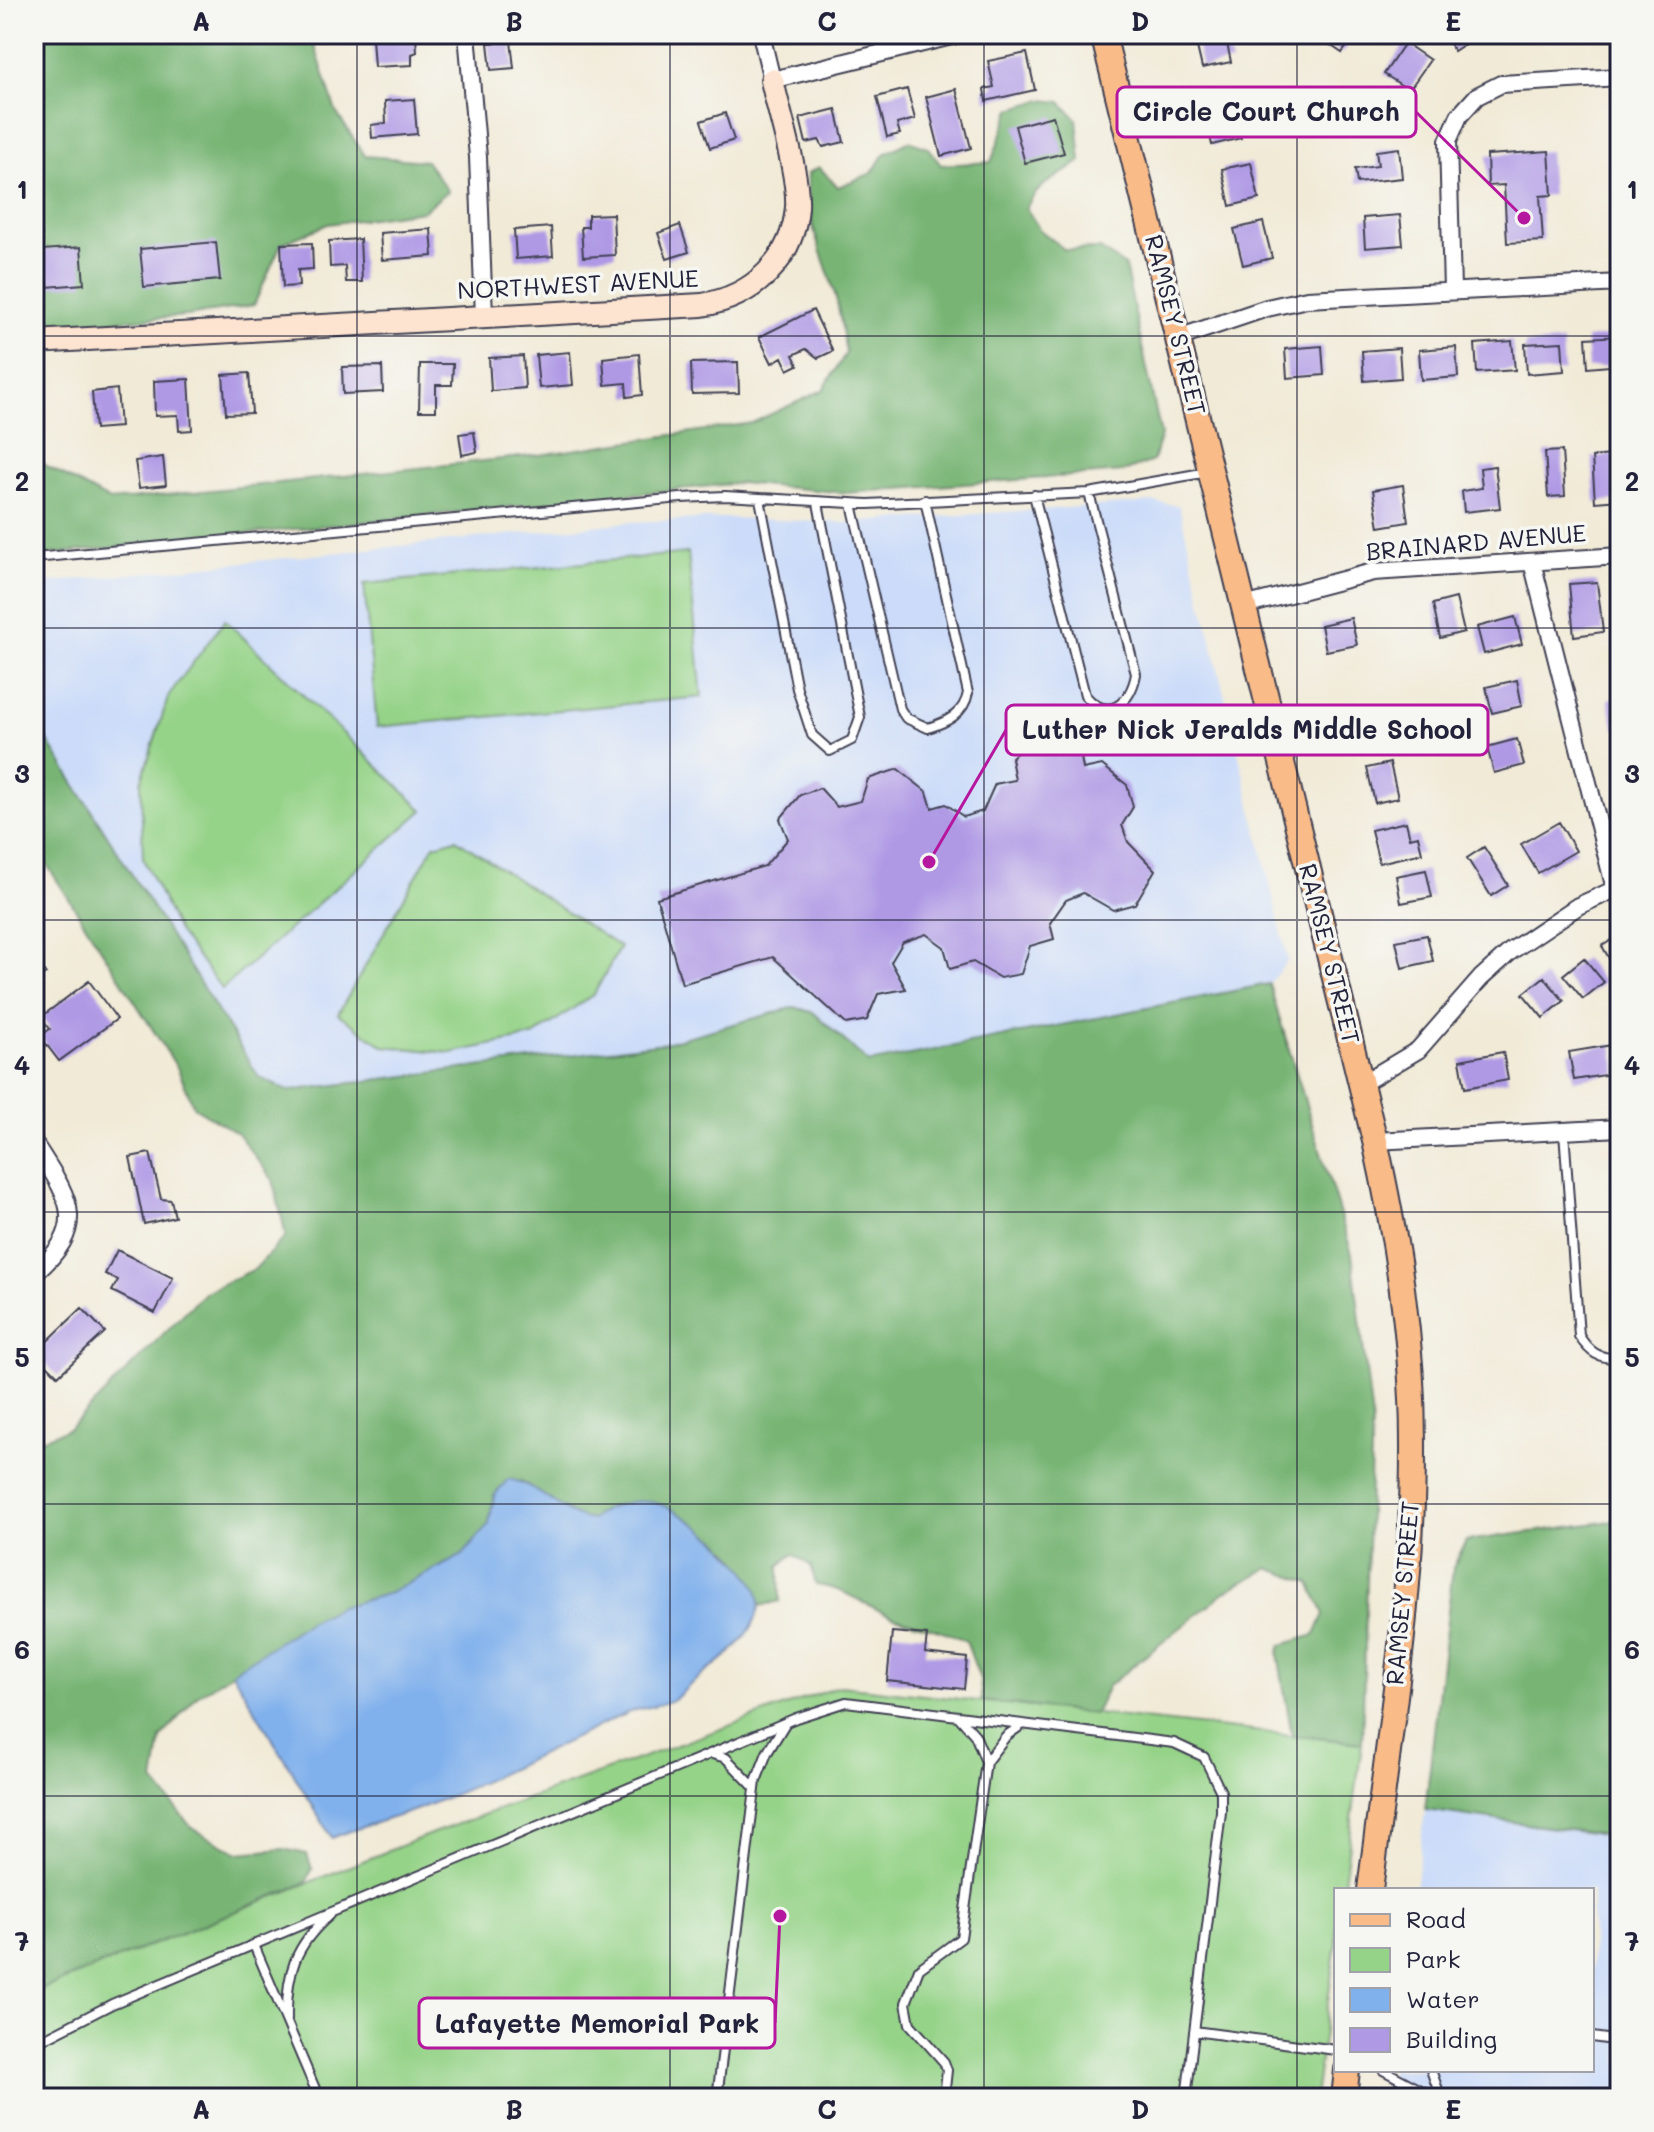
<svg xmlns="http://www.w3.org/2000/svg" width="1654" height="2132" font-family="Mali,sans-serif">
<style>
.built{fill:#cbdbf9}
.green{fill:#95d388;stroke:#5c7a62;stroke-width:2}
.forest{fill:#78b574;stroke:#4d6c58;stroke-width:2}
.water{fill:#81b1ec;stroke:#526a94;stroke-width:2}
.building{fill:#af99e5}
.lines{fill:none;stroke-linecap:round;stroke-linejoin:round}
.lane-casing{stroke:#414052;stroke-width:12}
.street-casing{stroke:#414052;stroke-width:20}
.secondary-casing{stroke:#414052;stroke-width:26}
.primary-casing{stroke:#414052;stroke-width:28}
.lane{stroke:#fff;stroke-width:8}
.street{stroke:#fff;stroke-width:16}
.secondary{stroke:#fde4d0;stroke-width:22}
.primary{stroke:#f9bc89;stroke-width:24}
.grid{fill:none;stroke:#22223b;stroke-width:2;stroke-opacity:0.55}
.labels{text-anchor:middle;stroke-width:7;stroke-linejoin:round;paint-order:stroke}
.street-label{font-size:24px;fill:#22223b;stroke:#f6f6f2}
.leader{fill:none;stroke:#b5179e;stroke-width:3}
.callout-dot{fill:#b5179e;stroke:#f6f6f2;stroke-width:3}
.callout{fill:#f6f6f2;stroke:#b5179e;stroke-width:3}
.callout-label{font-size:26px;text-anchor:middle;font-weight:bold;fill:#22223b}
.neatline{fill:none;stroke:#22223b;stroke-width:3}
.grid-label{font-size:26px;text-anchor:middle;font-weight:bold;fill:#22223b}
</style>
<rect width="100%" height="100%" fill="#f6f6f2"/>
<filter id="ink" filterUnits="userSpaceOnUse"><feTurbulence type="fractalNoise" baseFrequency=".0125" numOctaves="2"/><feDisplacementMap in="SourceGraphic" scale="16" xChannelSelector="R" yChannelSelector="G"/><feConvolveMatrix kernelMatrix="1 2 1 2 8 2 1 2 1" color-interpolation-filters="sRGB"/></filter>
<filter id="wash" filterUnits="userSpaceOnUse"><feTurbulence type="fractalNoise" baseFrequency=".006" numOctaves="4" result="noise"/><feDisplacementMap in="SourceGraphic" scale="32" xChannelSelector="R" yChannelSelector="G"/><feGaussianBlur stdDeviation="1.8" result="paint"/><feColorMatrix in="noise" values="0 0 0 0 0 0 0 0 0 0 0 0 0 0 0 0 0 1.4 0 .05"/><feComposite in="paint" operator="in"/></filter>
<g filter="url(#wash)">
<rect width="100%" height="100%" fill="#f1ead7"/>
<path class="built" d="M1155 502 1179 506 1288 960 1269 984 868 1064 814 1013 795 1007 665 1043 288 1091 260 1077 34 719V584L631 522 729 518 846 523Z
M1425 1810 1620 1837V2098H1388L1391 2070H1592V1890H1415Z"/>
<path class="green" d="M688 553 702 697 377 727 364 584Z
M225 620 423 810 222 989 179 933 143 859 141 782 169 695Z
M456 839 620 947 594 994 533 1036 451 1053 383 1046 338 1014 434 845Z
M840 1686 1362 1743 1343 1890H1336V1942L1315 2098H34V1992L433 1833Z"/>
<path class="forest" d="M34 34H311L336 112 365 156 426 161 448 191 423 211 328 224 281 244 254 305 187 316 34 326Z
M1041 100 1061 102 1077 120 1081 161C1057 180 1041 179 1026 208L1040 230 1065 250 1100 249 1125 266 1161 435 1153 461 1123 472 846 493 740 483 34 556V459L110 501 539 455 752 423 823 390 846 353C843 336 841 319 837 302 824 252 806 229 808 173L819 167 838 187 872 173 884 154 910 141 928 148 941 165 991 162 1011 109Z
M34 719 259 1077 288 1091 665 1043 795 1007 814 1013 869 1063 1269 984 1352 1254 1372 1419 1362 1743 1292 1735 1278 1654 1281 1645 1315 1635 1324 1614 1310 1583 1268 1568 1226 1591 1108 1686 1095 1714 982 1701 980 1679 966 1641C943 1628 915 1625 890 1615 863 1605 845 1588 816 1585L811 1566 793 1554 779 1566 780 1601 760 1606C755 1577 735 1553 711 1536 702 1530 641 1505 630 1503 618 1502 598 1511 592 1520L579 1518 521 1481 494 1496 489 1524 463 1555 390 1593 337 1608 309 1622 197 1696 161 1738 154 1782 192 1828 238 1853 283 1849 307 1854 312 1869 306 1883 34 1992V1442L70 1428 205 1292 255 1269 286 1236 273 1180 237 1133 194 1107 178 1069 35 846Z
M1620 1520V1837L1425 1810 1453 1568 1466 1541Z"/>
<path class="water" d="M508 1479C540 1484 560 1516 592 1520 603 1505 639 1497 659 1504 688 1513 767 1573 759 1608 751 1643 718 1662 692 1683 686 1688 680 1696 674 1699 660 1707 642 1707 627 1713 557 1745 490 1782 418 1809 390 1820 360 1826 332 1838L232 1672 309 1622 337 1608 390 1593 463 1555 489 1524 494 1496Z"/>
<g id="blocks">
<path class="building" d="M1194 34H1225L1231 62 1202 68Z
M1314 34H1355L1342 53Z
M1443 34H1480L1454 51Z
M416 36 417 52 412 54V65L374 67 372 38Z
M511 41 514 68 491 70 488 43Z
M1405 43 1430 60 1409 90 1384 74Z
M1027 53 1035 90 986 101 984 89 994 87 988 61Z
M907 89 915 119 897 124 900 134 887 137 877 97Z
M956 89 971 148 941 156 926 97Z
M414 99 417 134 372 138 371 125 386 123 385 101Z
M1233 102 1241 138 1212 145 1204 109Z
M836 109 844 142 823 147 819 140 806 143 800 118Z
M725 113 734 140 710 148 701 121Z
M1053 116 1064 153 1025 163 1015 126Z
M1399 148 1402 178 1357 183 1355 169 1378 166 1376 151Z
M1549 151 1552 195 1540 196 1543 241 1507 243 1504 185 1488 186 1487 155Z
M1251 163 1259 199 1230 206 1222 169Z
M613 214 615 255 583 257 581 227H588V215Z
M1400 215 1403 245 1365 248 1363 218Z
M1263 222 1272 258 1243 265 1234 229Z
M680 225 689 252 667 259 658 233Z
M551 227 553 256 516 259 514 230Z
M41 228 43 250 81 247 84 284 34 288V229Z
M431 229 433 256 382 260 380 233Z
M360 239 362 282H346L345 266 330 267 329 241Z
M216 242 220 280 144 287 140 249Z
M312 243 313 269 298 270 299 286 283 287 281 244Z
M813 310 833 351 818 358 806 349 793 355 798 365 788 370 782 357 772 363 759 337Z
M1620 336V365L1588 368 1586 338Z
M1512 341 1515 370 1477 373 1475 344Z
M1562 342 1564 371 1527 374 1525 344Z
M1322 346 1324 375 1287 378 1285 349Z
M1456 347 1458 377 1421 380 1419 350Z
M1399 348 1401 378 1364 381 1362 351Z
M570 352 573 385 539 388 536 355Z
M639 354 642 395 627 397 626 383 605 385 603 358Z
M523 356 525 388 491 391 489 358Z
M738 362 739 393 692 394 691 363Z
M420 364H453L452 385H436V411H419Z
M382 366 383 392 343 394 342 367Z
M249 373 252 413 226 414 223 375Z
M189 379 192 430 179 431 178 415 155 416 154 381Z
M38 389 41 426 34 427V390Z
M117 389 120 427 95 429 92 392Z
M474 432 477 452 462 455 459 434Z
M1562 451 1565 496 1548 497 1545 452Z
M1620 454V500L1595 502 1592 457Z
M163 457 166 485 139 488 135 461Z
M1495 466 1500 508 1464 512 1462 491 1482 488 1480 468Z
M1403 485 1408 522 1379 527 1373 490Z
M1597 582 1603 632 1574 636 1569 584Z
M1456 598 1464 632 1440 638 1433 604Z
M1515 617 1522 644 1484 654 1477 627Z
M1351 618 1357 645 1326 651 1321 625Z
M1517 680 1522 706 1492 713 1486 687Z
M1620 696V728L1615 729 1608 699Z
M1060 730 1080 751 1083 769 1102 765 1127 785 1133 807 1122 825 1128 842 1155 870 1135 904 1113 910 1083 893 1066 900 1050 923 1054 939 1030 946 1021 974 1000 978 973 962 950 969 944 947 926 934 903 942 891 962 906 989 878 994 867 1020 846 1024 773 957 682 984 657 898 765 866 788 839 780 819 800 795 820 788 837 807 861 801 868 779 898 769 927 792 932 808 946 804 964 817 983 811 995 784 1015 780 1011 758 1034 737Z
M1517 739 1524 765 1494 773 1487 747Z
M1390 763 1398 798 1375 803 1367 768Z
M1406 822 1410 838 1418 836 1422 853 1379 863 1371 830Z
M1559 822 1576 851 1538 873 1521 844Z
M1484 847 1508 885 1491 896 1467 858Z
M1426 870 1432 897 1401 903 1396 876Z
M1427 935 1433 961 1402 968 1396 941Z
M1620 935V977L1602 946Z
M34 956 46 974 34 982Z
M1584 958 1604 982 1583 999 1563 975Z
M1544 977 1564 1001 1543 1018 1523 994Z
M89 981 117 1019 59 1061 40 1036 50 1029 41 1017Z
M1612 1045 1617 1073 1574 1080 1569 1052Z
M1503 1052 1508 1080 1465 1088 1460 1060Z
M150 1153 161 1199 171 1200 175 1217 144 1224 130 1157Z
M117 1250 173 1278 155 1313 112 1291 118 1280 105 1274Z
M82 1308 105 1332 58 1376 35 1353Z
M892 1632 927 1635 925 1653 967 1658 964 1689 887 1681Z"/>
</g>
</g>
<g filter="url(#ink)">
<use href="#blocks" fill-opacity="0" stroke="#414052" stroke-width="2"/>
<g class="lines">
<defs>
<path id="lane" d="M1034 495 1085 695C1108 723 1131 703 1136 674L1089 493
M760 499 797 689 812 735 830 751 852 740 860 717 818 503
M852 504 900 709 906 718 928 728C947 722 964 714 968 693L925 500
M34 558 681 498 725 496 868 504 1089 493 1208 472
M1564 1131 1579 1336C1590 1353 1599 1359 1620 1358
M958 1716 975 1735 986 1762
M712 1754 726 1758 755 1788
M254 1945 319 2098
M287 2019C286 1973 295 1945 330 1915
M1194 2031 1336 2050
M1592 2037 1620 2041
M34 2044 112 2004 796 1718 846 1702 1174 1743 1204 1757 1221 1792V1812L1186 2098
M1383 2070 1436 2098
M1431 2070 1441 2098
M717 2098 756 1781 767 1753 786 1722
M944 2098 947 2070 944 2062 910 2024 906 2003 919 1969 961 1938 986 1762 1006 1736 1023 1724"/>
<path id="street" d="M467 34 478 157 484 317
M761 34 772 80 960 34
M1452 290 1448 141 1459 116 1477 96 1501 84 1620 77
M1178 338 1267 308 1307 299 1620 283
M1532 562 1615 889
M1244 606 1373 572 1620 556
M1361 1084 1418 1050 1481 978 1511 951 1578 906 1620 887
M1375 1141 1620 1128
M34 1143C68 1197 92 1224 34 1274"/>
<path id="secondary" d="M34 342 702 305C753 297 793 260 797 207 799 174 779 114 772 80"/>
<path id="primary" d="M1103 34 1375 1141C1397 1240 1413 1340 1413 1442 1414 1592 1388 1742 1370 1890
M1344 2098 1347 2070"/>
</defs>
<use href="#lane" class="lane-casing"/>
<use href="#street" class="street-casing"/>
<use href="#secondary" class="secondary-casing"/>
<use href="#primary" class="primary-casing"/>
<use href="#lane" class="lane"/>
<use href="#street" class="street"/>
<use href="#secondary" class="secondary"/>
<use href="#primary" class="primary"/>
</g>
</g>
<path class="grid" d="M357 34V2098M670 34V2098M984 34V2098M1297 34V2098M34 336H1620M34 628H1620M34 920H1620M34 1212H1620M34 1504H1620M34 1796H1620"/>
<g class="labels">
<g class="street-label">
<text transform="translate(578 285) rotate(-3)" y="8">NORTHWEST AVENUE</text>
<text transform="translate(1175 325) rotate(76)" y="8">RAMSEY STREET</text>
<text transform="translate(1476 543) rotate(-5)" y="8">BRAINARD AVENUE</text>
<text transform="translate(1329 954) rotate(76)" y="8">RAMSEY STREET</text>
<text transform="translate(1403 1593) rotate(-85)" y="8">RAMSEY STREET</text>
</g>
</g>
<path class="leader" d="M1524 218L1416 112M929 862L1006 730M780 1916L775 2023"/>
<g class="callout-dot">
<circle cx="1524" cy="218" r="8"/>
<circle cx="929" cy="862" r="8"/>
<circle cx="780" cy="1916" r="8"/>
</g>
<g class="callout">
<rect x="1117" y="87" width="299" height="50" rx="8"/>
<rect x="1006" y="705" width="482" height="50" rx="8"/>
<rect x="419" y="1998" width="356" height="50" rx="8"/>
</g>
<g class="callout-label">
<text x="1266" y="121">Circle Court Church</text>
<text x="1247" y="739">Luther Nick Jeralds Middle School</text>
<text x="597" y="2033">Lafayette Memorial Park</text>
</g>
<rect width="1654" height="2132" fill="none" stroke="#f6f6f2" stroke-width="88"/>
<rect x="1334" y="1888" width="260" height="184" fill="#f6f6f2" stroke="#a1a1a9" stroke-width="2"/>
<rect x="1350" y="1914" width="40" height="12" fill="#f9bc89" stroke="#a1a1a9" stroke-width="2"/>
<text x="1406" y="1928" font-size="24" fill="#22223b">Road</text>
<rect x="1350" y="1948" width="40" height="24" fill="#95d388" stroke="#a1a1a9" stroke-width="2"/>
<text x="1406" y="1968" font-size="24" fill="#22223b">Park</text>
<rect x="1350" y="1988" width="40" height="24" fill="#81b1ec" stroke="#a1a1a9" stroke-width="2"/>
<text x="1406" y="2008" font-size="24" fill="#22223b">Water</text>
<rect x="1350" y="2028" width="40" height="24" fill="#af99e5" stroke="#a1a1a9" stroke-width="2"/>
<text x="1406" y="2048" font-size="24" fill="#22223b">Building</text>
<rect x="44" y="44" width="1566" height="2044" class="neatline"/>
<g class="grid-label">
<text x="201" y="31">A</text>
<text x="514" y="31">B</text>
<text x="827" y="31">C</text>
<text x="1140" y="31">D</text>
<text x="1453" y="31">E</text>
<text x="22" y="199">1</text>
<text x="1632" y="199">1</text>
<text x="22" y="491">2</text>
<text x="1632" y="491">2</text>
<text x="22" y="783">3</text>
<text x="1632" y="783">3</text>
<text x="22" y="1075">4</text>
<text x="1632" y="1075">4</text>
<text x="22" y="1367">5</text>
<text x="1632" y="1367">5</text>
<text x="22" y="1659">6</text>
<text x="1632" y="1659">6</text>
<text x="22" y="1951">7</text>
<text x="1632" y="1951">7</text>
<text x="201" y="2119">A</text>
<text x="514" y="2119">B</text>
<text x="827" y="2119">C</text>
<text x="1140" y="2119">D</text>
<text x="1453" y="2119">E</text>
</g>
</svg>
